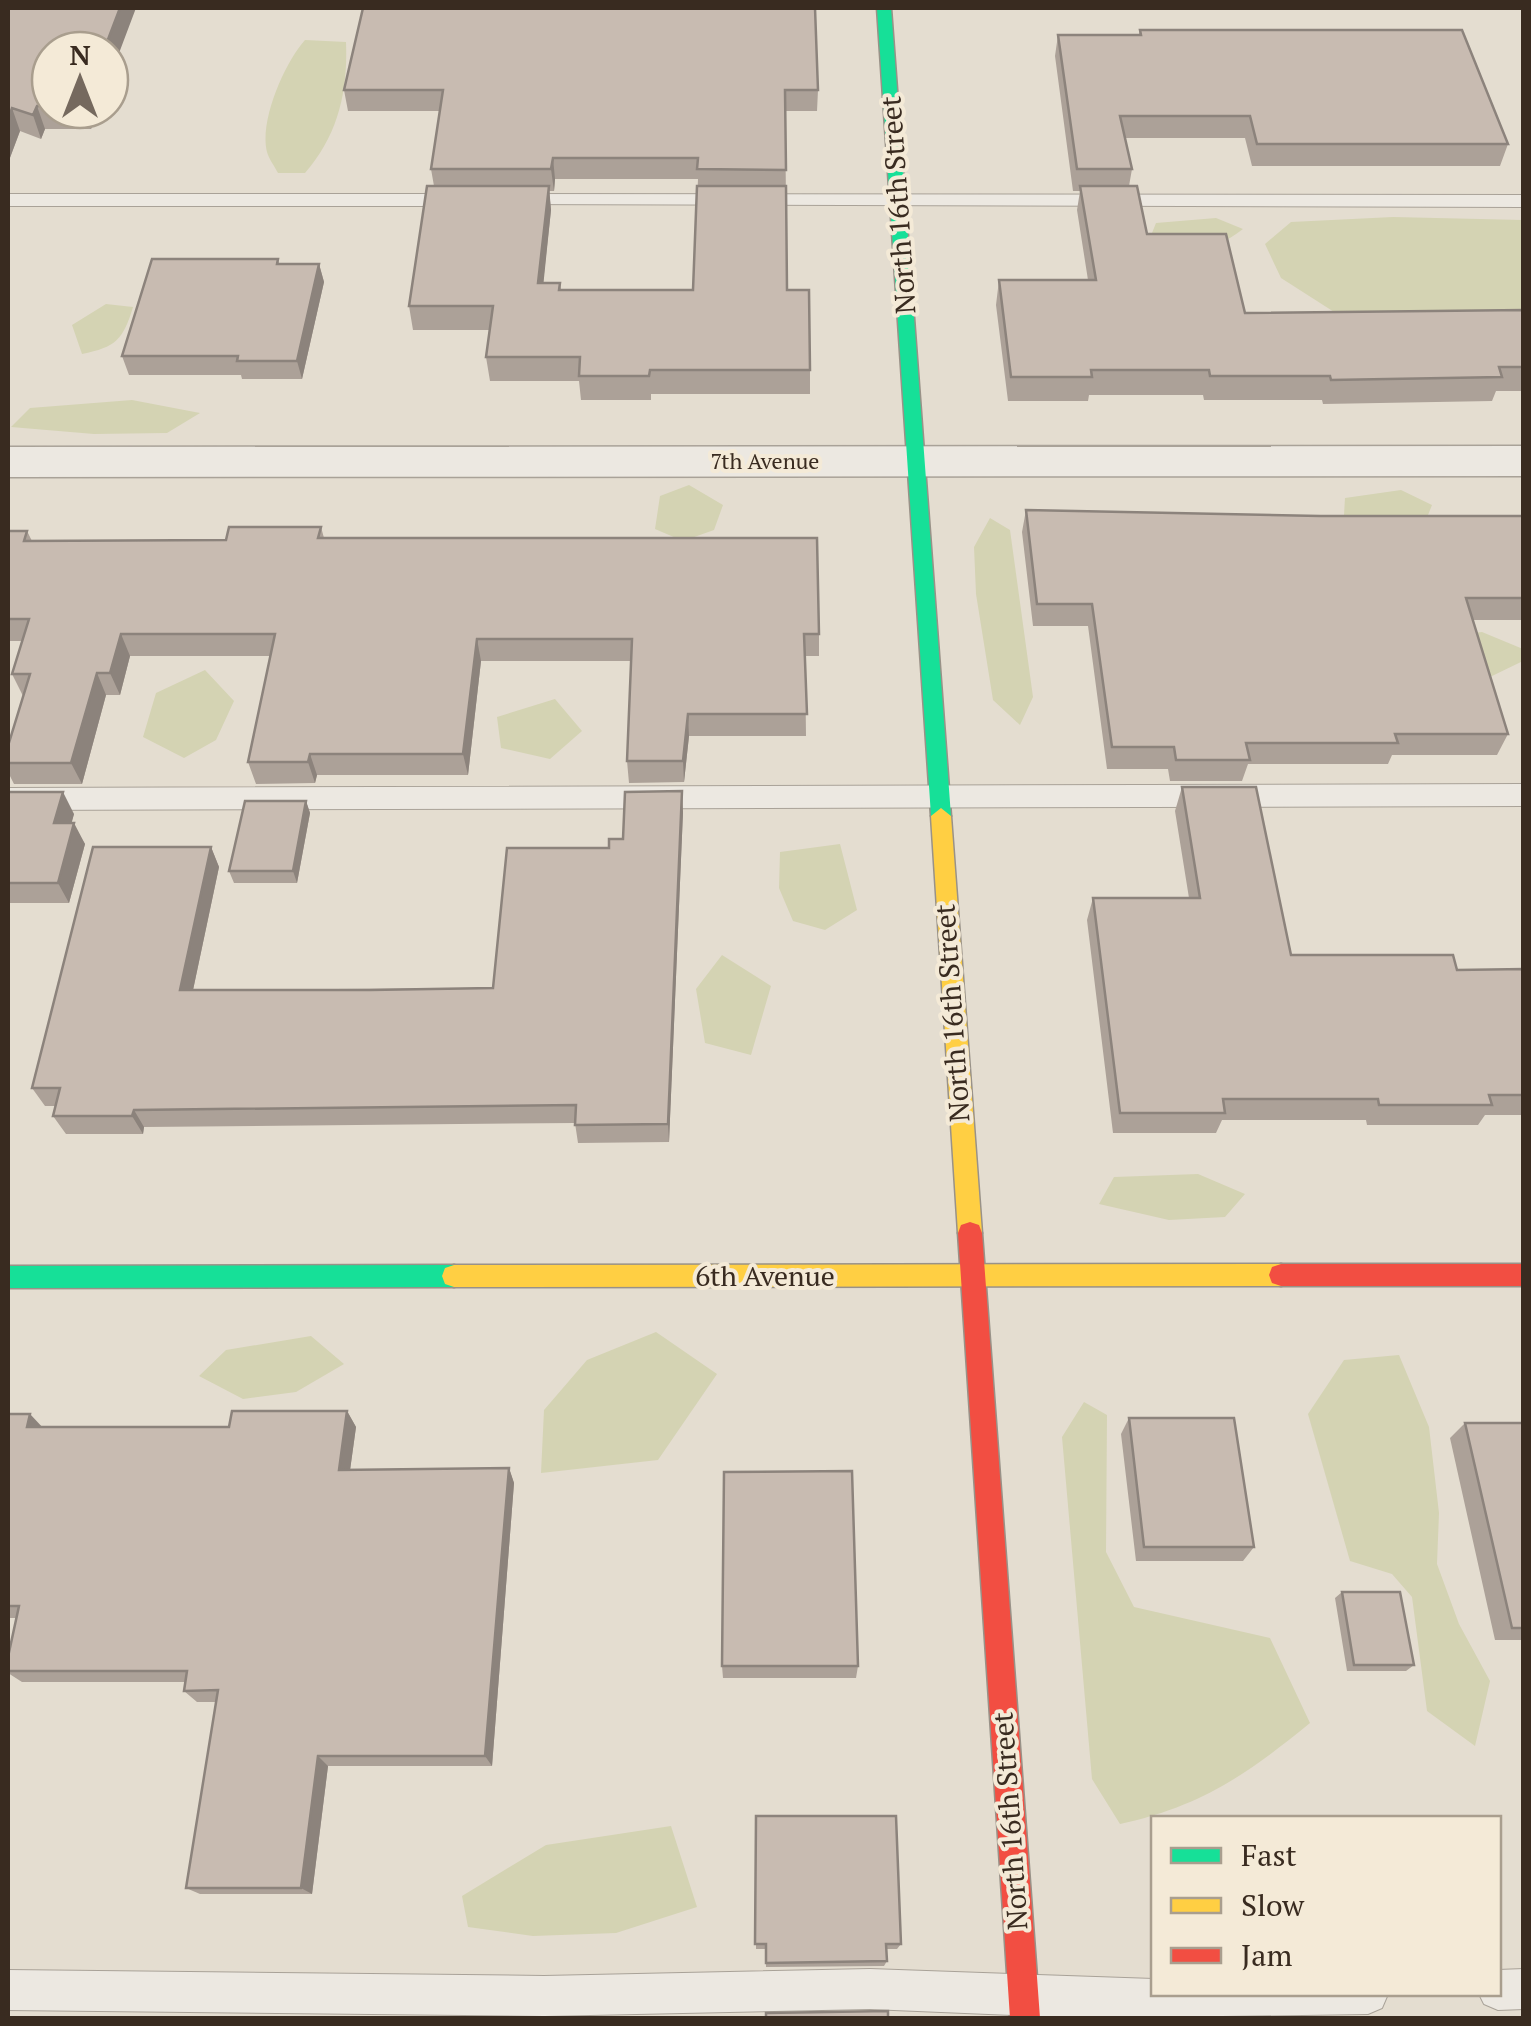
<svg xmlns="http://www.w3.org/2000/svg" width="1531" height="2026" font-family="'PT Serif',serif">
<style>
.green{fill:#d4d3b3}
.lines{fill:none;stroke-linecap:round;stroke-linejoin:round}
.lane-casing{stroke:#a9a298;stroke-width:2}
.street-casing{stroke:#a9a298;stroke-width:3}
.fast-casing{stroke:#999288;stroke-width:3}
.slow-casing{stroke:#999288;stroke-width:3}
.jam-casing{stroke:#999288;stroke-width:3}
.lane{fill:#ece8e1;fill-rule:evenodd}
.street{fill:#ece8e1;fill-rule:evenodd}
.fast{fill:#16e098;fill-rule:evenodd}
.slow{fill:#ffcf43;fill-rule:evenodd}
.jam{fill:#f24e42;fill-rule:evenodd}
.wall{fill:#aca198;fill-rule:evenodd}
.shaded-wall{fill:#8c837c}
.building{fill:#c8bbb1;stroke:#8c837c;stroke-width:2.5}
.labels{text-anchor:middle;stroke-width:8;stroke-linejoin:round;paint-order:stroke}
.far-street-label{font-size:22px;fill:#392b20;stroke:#f4ead7}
.street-label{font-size:28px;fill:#392b20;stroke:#f4ead7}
</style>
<rect width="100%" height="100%" fill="#e4ddd0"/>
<path class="green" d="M305 40 346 42C348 92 338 135 305 173H278C275 167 269 159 267 152 259 121 285 62 305 40Z
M1393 217 1523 220V325L1356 326 1281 278 1265 244 1291 222Z
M1216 218 1243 229C1212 253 1184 255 1152 233L1156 223Z
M106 304 133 307C123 340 116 347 82 354L72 325Z
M132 400 200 413 167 433 94 434 11 427 30 408Z
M689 485 723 505 714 530 683 541 655 529 660 496Z
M1401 490 1432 505 1424 525 1381 527 1344 515 1345 498Z
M990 518 1010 530 1033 697 1020 725 993 700 976 594 974 547Z
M1482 632 1523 649V661L1492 676 1437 684 1389 642Z
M205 670 234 701 216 740 184 758 143 737 156 693Z
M555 699 582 731 550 759 501 748 497 717Z
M840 844 857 910 825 930 793 921 779 888 780 852Z
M722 955 771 986 751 1055 705 1043 696 989Z
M1198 1174 1245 1194 1225 1217 1169 1220 1099 1204 1114 1177Z
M656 1332 717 1374 658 1460 541 1473 544 1410 587 1360Z
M311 1336 344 1364 296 1392 243 1399 199 1376 226 1350Z
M1399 1355 1429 1427 1439 1513 1437 1564 1459 1624 1490 1681 1475 1746 1427 1711 1412 1597 1392 1574 1350 1561 1308 1414 1344 1360Z
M1084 1402 1107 1415 1106 1552 1134 1607 1270 1638 1310 1723C1246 1775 1202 1806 1120 1824L1092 1779 1062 1437Z
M671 1826 697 1907 616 1933 533 1936 468 1927 462 1896 546 1845Z"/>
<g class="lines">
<defs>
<path id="lane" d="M8 194H464L475 200 464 206H8Z
M510 194 1524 195V207L503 204 499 200Z
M1524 784V806L8 810V788Z
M870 1969 1154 1979V1994H1388L1382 2008 1368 2014 1087 2018 870 2009 544 2016 8 2010V1970L544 1976Z
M1524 1969V2009L1498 2010 1484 2004 1479 1994H1498V1970Z"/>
<path id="street" d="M1524 446V476L8 477V447Z"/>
<path id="fast" d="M877 8H891L951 816 941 824 931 816Z
M454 1265 463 1268 466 1276 463 1284 454 1287 8 1288V1266Z"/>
<path id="slow" d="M941 808 951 816 982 1233 979 1241 970 1244 961 1241 958 1233 931 816Z
M1281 1264 1290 1267 1293 1275 1290 1283 1281 1286 454 1287 445 1284 442 1276 445 1268 454 1265Z"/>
<path id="jam" d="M970 1222 979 1225 982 1233 1040 2018H1010L958 1233 961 1225Z
M1281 1264H1524V1286H1281L1272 1283 1269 1275 1272 1267Z"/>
</defs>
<use href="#lane" class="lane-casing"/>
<use href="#street" class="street-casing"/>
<use href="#fast" class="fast-casing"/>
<use href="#slow" class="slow-casing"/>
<use href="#jam" class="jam-casing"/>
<use href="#lane" class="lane"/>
<use href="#street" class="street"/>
<use href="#fast" class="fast"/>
<use href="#slow" class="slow"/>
<use href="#jam" class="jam"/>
</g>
<path class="wall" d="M8 8 50 50V110H98L91 129H45L41 139 20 131 8 163Z
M1140 30 1508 144 1500 166H1252L1245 138H1125L1132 169 1129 186 1147 234 1245 313 1524 310V391H1496L1492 401 1323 404 1322 400H1204L1203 395H1089L1088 401H1008L996 305 999 280H1088L1077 210 1080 191H1073L1055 56 1058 35H1139Z
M344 90H818L817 111H785L787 290 810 370V394H651V400H581L579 381H490L486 357 490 330H413L409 306 434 186 431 169 440 111H348ZM555 179H698L693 290H561L560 283H543L551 210 549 191H554Z
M278 259 279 264H319L324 282 302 379H242L241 375H129L122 356Z
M1026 510 1320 516H1524V620H1473L1508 734 1497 755H1392L1388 764H1248L1242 781H1170L1168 769H1107L1088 626H1033L1022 532Z
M321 527 324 538 819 634V656H805L806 736H689L684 782 629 783 627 761 631 661H481L468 775H317L315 783 256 784 248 762 270 656H130L120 695H106L82 784H14L8 772V746L23 696 12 674 22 641H8V531H27L32 541 226 540Z
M1182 787 1291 955 1457 970 1524 969V1115H1485L1478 1125H1367L1366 1120H1222L1216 1133H1113L1087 920 1093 898H1189L1175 811Z
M8 792 74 814 71 823 85 844 69 903H8Z
M306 801 310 813 297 883H234L229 871Z
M683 812 669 1142 578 1143 575 1123 144 1127 143 1134H66L53 1116 56 1106H45L32 1088 211 847 219 867 193 990 493 988 609 848 623 839Z
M347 1411 356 1427 350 1470 509 1468 514 1483 492 1766H328L312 1894H200L186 1888 216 1702H197L184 1691 185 1682H22L8 1673V1657L16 1618H8V1414L42 1427H229Z
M1129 1418 1254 1547 1243 1561H1136L1121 1434Z
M1465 1423H1524V1640H1495L1450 1438Z
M1342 1592 1414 1665 1406 1671H1347L1335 1598Z
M722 1666H858L856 1678H723Z
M756 1816 901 1944 897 1949H886L887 1961 884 1966 766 1967V1949H756Z"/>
<path class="shaded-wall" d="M120 8H136L110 77V50H104Z
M37 106 45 129 41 139 33 115Z
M12 108 20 131 8 163V119Z
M85 110H98L91 129Z
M553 158 555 179 554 191 551 169Z
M549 186 551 210 541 307 538 283Z
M319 264 324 282 302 379 297 361Z
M121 634 130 656 120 695 110 673Z
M477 639 481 661 468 775 463 754Z
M97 673 106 695 82 784 71 763Z
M688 714 689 736 684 782 683 761Z
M310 754 317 775 315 783 308 762Z
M682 791 683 812 669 1142 668 1124Z
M63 792 74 814 66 844 54 823Z
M306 801 310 813 297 883 293 871Z
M74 823 85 844 69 903 58 883Z
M211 847 219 867 189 1009 180 990Z
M134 1110 144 1127 143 1134 132 1116Z
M347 1411 356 1427 348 1485 339 1470Z
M30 1414 45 1430 27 1427Z
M509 1468 514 1483 492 1766 485 1756Z
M318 1756 328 1766 312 1894 301 1888Z"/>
<path class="building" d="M8 8H120L104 50H50V106H37L33 115 12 108 8 119Z
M363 8H815L818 90H785L786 170 697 169 698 158H553L551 169H431L443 90H344Z
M1140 30H1462L1508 144H1257L1250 116H1120L1132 169H1077L1058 35H1141Z
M427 186H549L538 283H560L559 290H693L697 186H786L787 290H809L810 370H650L649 376H579L580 357H486L493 306H409Z
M1080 186H1137L1147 234H1226L1245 313 1524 310V367H1499L1502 377 1331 380 1330 376H1210L1209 370H1091L1092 377H1011L999 280H1096Z
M152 259H278L277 264H319L297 361H237L238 356H122Z
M1026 510 1320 516H1524V598H1466L1508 734H1395L1398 743H1246L1250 760H1176L1174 747H1112L1092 604H1037Z
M229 527H321L318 538H817L819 634H804L807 714H688L683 761H627L632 639H477L463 754H310L308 762H248L275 634H121L110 673H97L71 763H8V746L30 674H12L29 619H8V531H27L24 541 226 540Z
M1182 787H1256L1291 955H1453L1457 970 1524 969V1095H1489L1492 1105H1379L1378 1099H1223L1225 1113H1120L1093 898H1200Z
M682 791 668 1124 575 1125 576 1105 134 1110 132 1116H53L60 1088H32L93 847H211L180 990H370L493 988 507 848H609V839H623L625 792Z
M8 792H63L54 823H74L58 883H8Z
M245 801H306L293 871H229Z
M232 1411H347L339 1470 509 1468 485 1756H318L301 1888H186L218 1690 184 1691 187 1671H8V1657L19 1606H8V1414H30L27 1427H229Z
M1129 1418H1234L1254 1547H1144Z
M1465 1423H1524V1628H1512Z
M852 1471 858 1666H722L724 1472Z
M1342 1592H1400L1414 1665H1354Z
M756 1816H896L901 1944H886L887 1961 766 1963V1944H755Z
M888 2011V2018H766V2013Z"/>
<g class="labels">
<g class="far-street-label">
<text x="765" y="469">7th Avenue</text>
</g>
<g class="street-label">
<text transform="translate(898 205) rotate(-94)" y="10">North 16th Street</text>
<text transform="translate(952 1013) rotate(-94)" y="10">North 16th Street</text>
<text x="765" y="1286">6th Avenue</text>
<text transform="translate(1010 1821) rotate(-94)" y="10">North 16th Street</text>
</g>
</g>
<rect width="1531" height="2026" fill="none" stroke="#392b20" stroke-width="20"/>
<rect x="1151" y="1816" width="350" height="180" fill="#f4ead7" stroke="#a99e8e" stroke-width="2.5"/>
<rect x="1171" y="1848" width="50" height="15" fill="#16e098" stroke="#a99e8e" stroke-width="2.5"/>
<text x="1241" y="1866" font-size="30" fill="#392b20">Fast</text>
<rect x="1171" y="1898" width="50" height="15" fill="#ffcf43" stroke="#a99e8e" stroke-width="2.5"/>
<text x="1241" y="1916" font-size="30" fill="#392b20">Slow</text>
<rect x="1171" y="1948" width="50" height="15" fill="#f24e42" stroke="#a99e8e" stroke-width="2.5"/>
<text x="1241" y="1966" font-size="30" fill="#392b20">Jam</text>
<g transform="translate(80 80)"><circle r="48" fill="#f4ead7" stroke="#a99e8e" stroke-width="2.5"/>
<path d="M0-8L18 38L0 25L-18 38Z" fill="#75695e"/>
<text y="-15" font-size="28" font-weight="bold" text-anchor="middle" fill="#392b20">N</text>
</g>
</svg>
